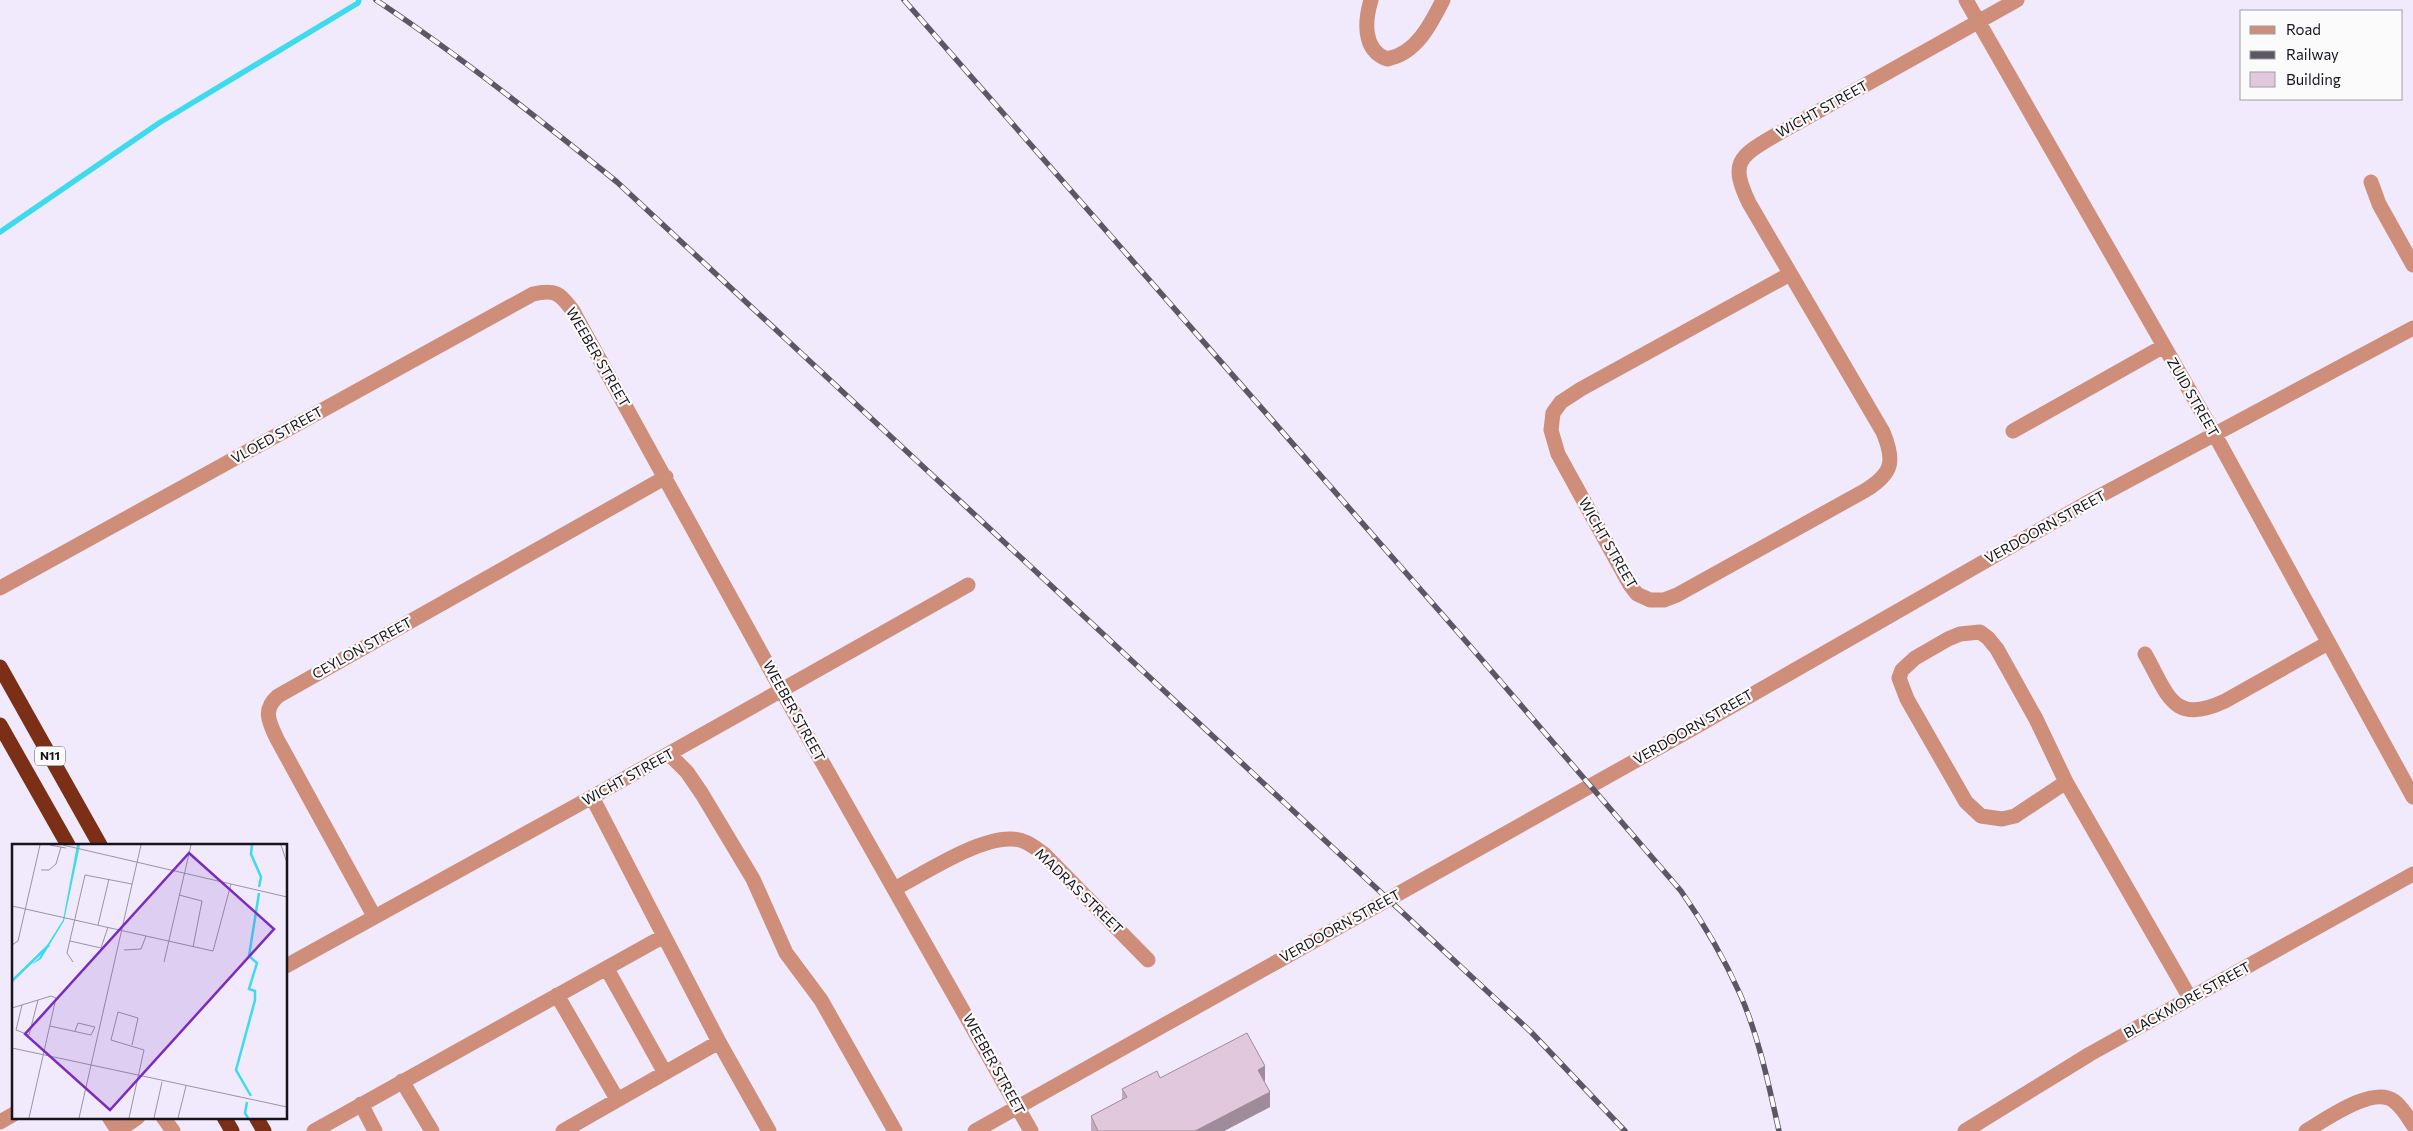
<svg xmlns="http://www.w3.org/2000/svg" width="2413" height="1131" font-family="Commissioner,sans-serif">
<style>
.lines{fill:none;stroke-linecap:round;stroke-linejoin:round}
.stream{stroke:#3ddaf0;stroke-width:5.5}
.minor{stroke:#ce8e7a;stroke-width:15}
.highway{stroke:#7b2f16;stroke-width:15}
.rail-casing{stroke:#5c5764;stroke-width:5.5}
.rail{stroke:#fbfbfb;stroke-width:4;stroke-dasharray:11;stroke-linecap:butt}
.wall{fill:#c2acbe}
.shaded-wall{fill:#9e8c9b}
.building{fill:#e2c8dd;stroke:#9e8c9b}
.labels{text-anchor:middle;stroke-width:4.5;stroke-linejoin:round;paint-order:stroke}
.shield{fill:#fbfbfb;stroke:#5b5960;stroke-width:1}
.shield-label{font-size:12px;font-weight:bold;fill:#17131d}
.street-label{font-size:14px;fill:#17131d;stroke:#fbfbfb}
.inset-river{fill:none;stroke:#3ddaf0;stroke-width:2.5}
.inset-road{fill:none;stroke:#9994a3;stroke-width:1}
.view{fill:#7b2cbf;fill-opacity:0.15;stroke:#7b2cbf;stroke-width:2.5}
.inset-edge{fill:none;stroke:#17131d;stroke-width:2.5}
</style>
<rect width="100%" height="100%" fill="#f0eafc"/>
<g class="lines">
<path class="stream" d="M0 232 159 123 358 3 359 0"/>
<path class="minor" d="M1371 0C1365 20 1362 50 1387 59 1416 54 1431 24 1443 0
M1966 0 2215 435 2413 797
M2371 182 2379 204 2413 265
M1790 274 1581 389 1561 402 1553 413 1551 430 1558 454 1630 585 1637 594 1650 600H1664L1677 595 1866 490C1893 473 1895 461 1883 432L1749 203C1730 163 1738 157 1774 136L2017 0
M2013 431 2164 346
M0 588 533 294C555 289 560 293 573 311L782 691 1031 1131
M2145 654C2168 694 2172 726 2225 701L2328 643
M669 754 687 772 702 794 753 879 786 953 821 1000 895 1131
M2066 782 2015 816 2002 819 1981 816 1966 802 1907 699 1899 678 1902 670 1915 658 1948 639 1960 634 1980 632 1988 638 1997 649 2036 719 2066 782 2190 998
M592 797 719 1042 769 1131
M894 889C925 873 979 837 1012 839 1025 839 1034 847 1044 854L1148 960
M374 916 277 739C269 722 262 710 278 696L666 477
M286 966 592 797 968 585
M607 969 665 1073
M557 995 617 1099
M402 1081 432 1131
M361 1104 375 1131
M109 1117 118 1131
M163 1117 173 1131
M0 1122 14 1114
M118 1131 138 1117
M314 1131 664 936
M563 1131 719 1042
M975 1131 1692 729 2092 500 2413 328
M1965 1131 2090 1054 2413 874
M2306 1131C2325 1120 2373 1085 2394 1101 2402 1107 2408 1117 2413 1125"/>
<path class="highway" d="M0 667 100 845
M0 725 68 845
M224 1117 232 1131
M256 1117 264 1131"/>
<defs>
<path id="rail" d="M376 0C460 56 539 119 617 182L1531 1032 1625 1131
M904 0 1470 646 1681 891C1704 924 1724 958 1740 994 1759 1037 1769 1086 1779 1131"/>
</defs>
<use href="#rail" class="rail-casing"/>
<use href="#rail" class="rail"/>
</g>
<path class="wall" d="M1160 1078 1265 1081H1264L1270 1107 1224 1131H1091V1116L1122 1100V1089Z"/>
<path class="shaded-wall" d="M1265 1066V1081L1258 1085V1070Z
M1270 1092V1107L1224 1131H1195Z"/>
<path class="building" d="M1247 1033 1265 1066 1258 1070 1270 1092 1195 1131H1098L1091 1116 1127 1097 1122 1089 1157 1071 1160 1078Z"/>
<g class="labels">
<rect class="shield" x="35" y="746.5" width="30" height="19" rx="4"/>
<g class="shield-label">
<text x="50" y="760">N11</text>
</g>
<g class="street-label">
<text transform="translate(1822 109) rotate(-29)" y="5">WICHT STREET</text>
<text transform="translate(598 357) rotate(60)" y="5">WEEBER STREET</text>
<text transform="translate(2193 397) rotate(60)" y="5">ZUID STREET</text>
<text transform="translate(277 435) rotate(-29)" y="5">VLOED STREET</text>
<text transform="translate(2045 527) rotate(-29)" y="5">VERDOORN STREET</text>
<text transform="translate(1608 543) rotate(60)" y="5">WICHT STREET</text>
<text transform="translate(362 648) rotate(-29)" y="5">CEYLON STREET</text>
<text transform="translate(794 711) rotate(61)" y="5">WEEBER STREET</text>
<text transform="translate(1693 727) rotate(-30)" y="5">VERDOORN STREET</text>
<text transform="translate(628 777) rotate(-29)" y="5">WICHT STREET</text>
<text transform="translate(1079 891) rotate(44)" y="5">MADRAS STREET</text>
<text transform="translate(1340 926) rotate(-29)" y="5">VERDOORN STREET</text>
<text transform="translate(2187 1000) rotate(-29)" y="5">BLACKMORE STREET</text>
<text transform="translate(994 1064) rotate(61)" y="5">WEEBER STREET</text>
</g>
</g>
<g transform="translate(12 844)">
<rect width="275" height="275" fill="#f0eafc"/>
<path d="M65 1H68L52 77 29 115 19 121 27 114 51 76Z" fill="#3ddaf0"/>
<path class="inset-river" d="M240 1 239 10 249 33 247 43M0 137 37 101M239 252 224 226 243 156V147L237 145 245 119 237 112 247 49M235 258 233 269 236 274"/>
<path class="inset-road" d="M38 1 54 4M51 1 275 53M269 1 275 19M29 26H37L44 20 49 3M167 51 190 57 181 103M0 62 201 107 219 40M86 81 97 35M58 97 89 104 96 83M0 101 6 97 28 1M112 106 129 105 134 92M61 118 55 109 73 31 120 40M152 118 179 1M10 161 4 186 17 191 26 156M0 164 39 152 44 154 17 274M38 182 79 191 83 183 66 179 63 187M0 204 275 263M67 274 129 1M117 274 132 206 99 196 106 168 126 174 120 201M142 274 150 238M166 274 174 242"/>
<path class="view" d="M177 9 262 85 98 266 13 190Z"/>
<rect width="275" height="275" class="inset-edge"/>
</g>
<rect x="2240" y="10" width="162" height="90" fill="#fbfbfb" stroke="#a09ea2"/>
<rect x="2250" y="26" width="25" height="8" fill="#ce8e7a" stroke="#a09ea2"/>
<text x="2286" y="35" font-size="15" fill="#17131d">Road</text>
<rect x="2250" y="51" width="25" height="8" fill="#5c5764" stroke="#a09ea2"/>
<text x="2286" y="60" font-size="15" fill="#17131d">Railway</text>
<rect x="2250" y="72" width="25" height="15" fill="#e2c8dd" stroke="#a09ea2"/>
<text x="2286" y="85" font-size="15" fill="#17131d">Building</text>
</svg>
